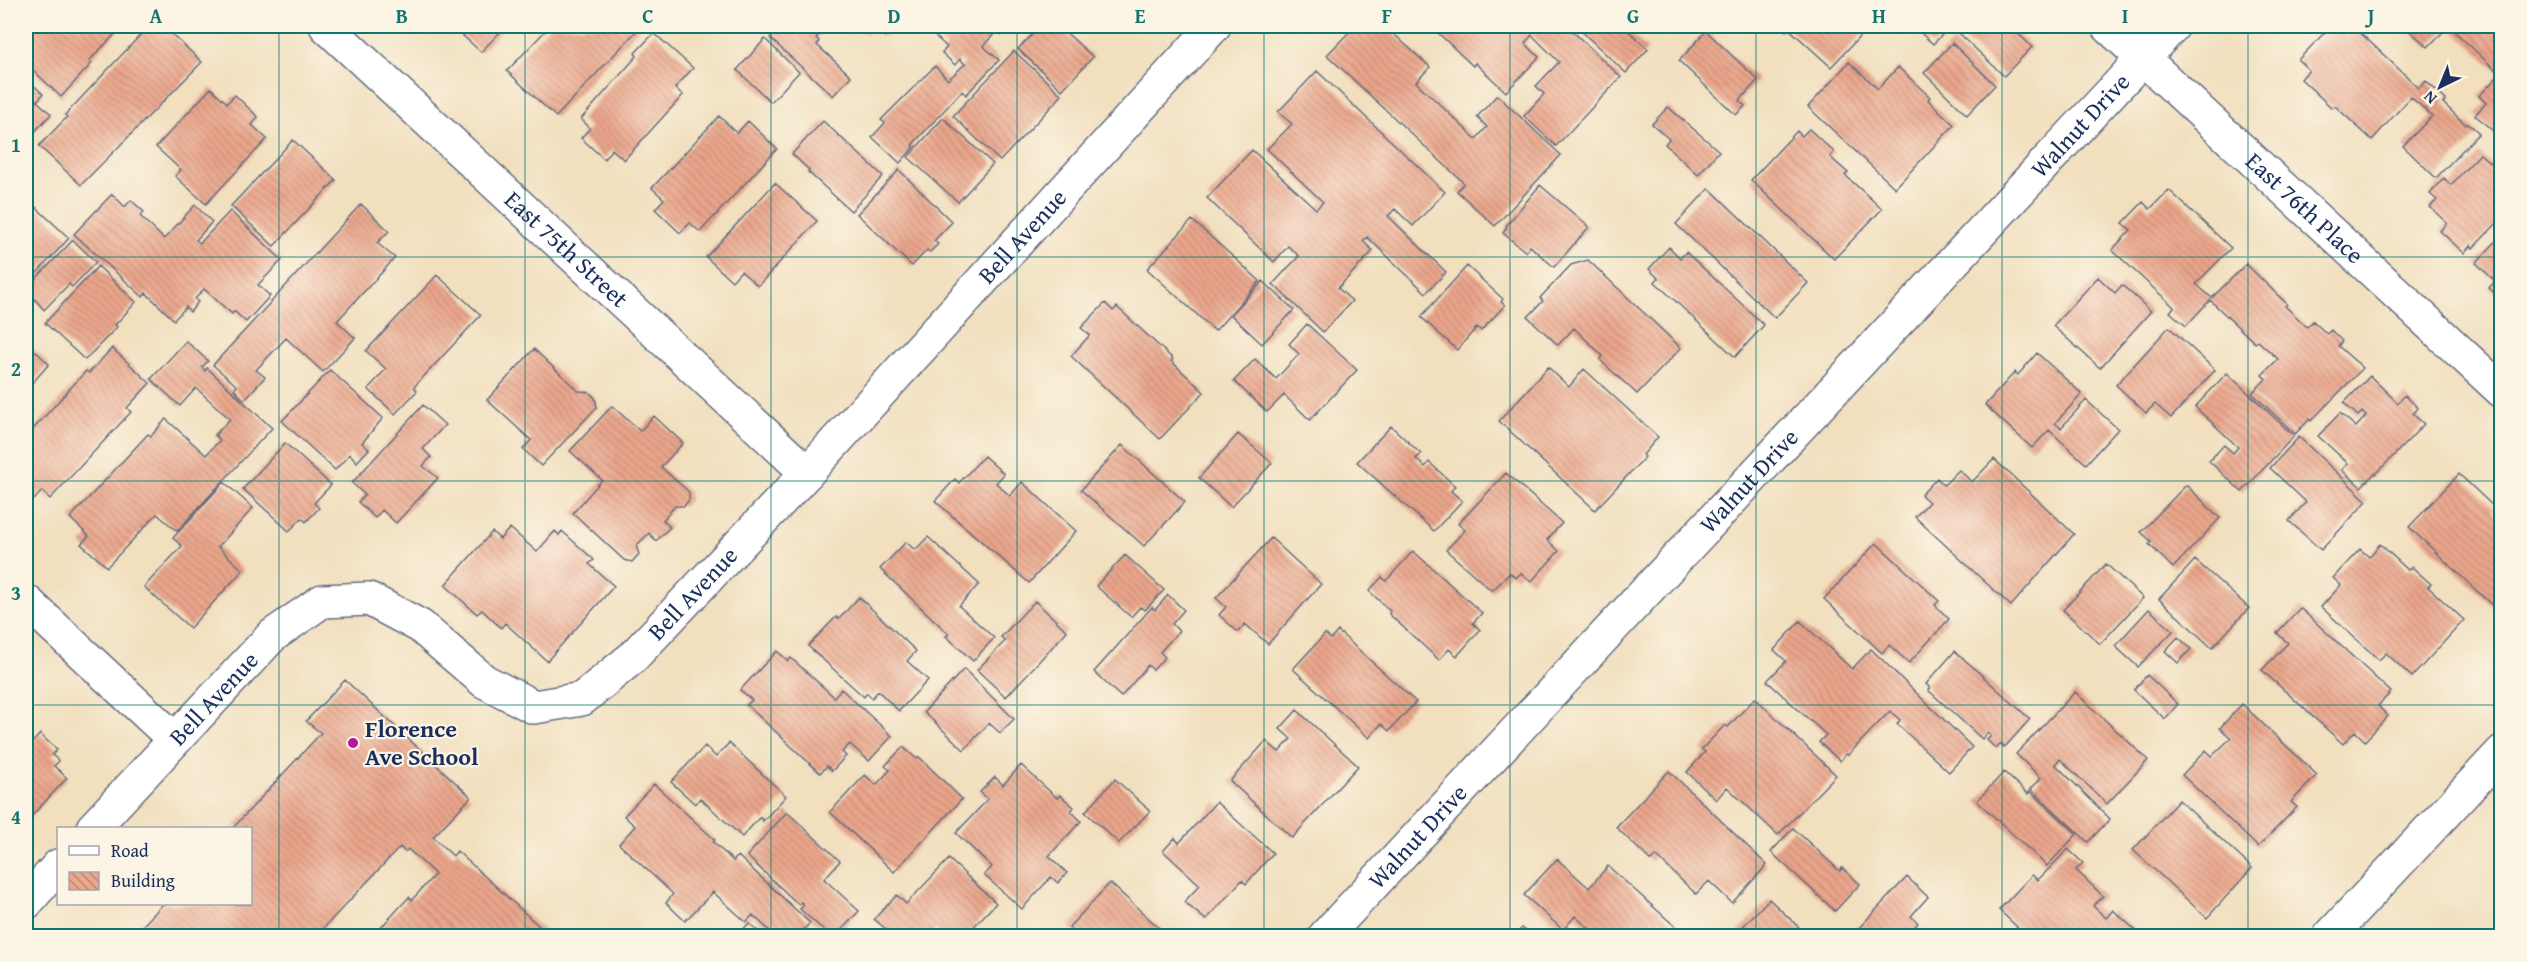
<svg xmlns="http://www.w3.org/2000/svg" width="2527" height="962" font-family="'Gentium Book Plus',serif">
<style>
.building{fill:url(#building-back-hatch)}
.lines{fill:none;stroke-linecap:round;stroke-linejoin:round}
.minor-casing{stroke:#666d80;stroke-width:36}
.tertiary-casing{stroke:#666d80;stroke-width:36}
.minor{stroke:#fff;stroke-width:33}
.tertiary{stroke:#fff;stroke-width:33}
.grid{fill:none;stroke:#0f766e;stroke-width:1.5;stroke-opacity:0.55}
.poi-dot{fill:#b5179e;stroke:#fcf5e5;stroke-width:2}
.labels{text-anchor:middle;stroke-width:4.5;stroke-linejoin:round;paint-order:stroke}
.street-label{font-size:24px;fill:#1b2f5e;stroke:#fcf5e5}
.poi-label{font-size:24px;font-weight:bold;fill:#1b2f5e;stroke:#fcf5e5;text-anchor:start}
.neatline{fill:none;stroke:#0f766e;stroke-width:2}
.grid-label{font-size:20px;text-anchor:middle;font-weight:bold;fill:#0f766e}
</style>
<defs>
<pattern id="building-back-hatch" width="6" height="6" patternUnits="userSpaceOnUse" patternTransform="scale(1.5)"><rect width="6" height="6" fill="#eba68b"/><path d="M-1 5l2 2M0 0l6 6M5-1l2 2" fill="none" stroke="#be8875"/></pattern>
</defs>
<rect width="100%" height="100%" fill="#fcf5e5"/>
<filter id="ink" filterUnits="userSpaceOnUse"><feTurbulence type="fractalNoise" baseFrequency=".0167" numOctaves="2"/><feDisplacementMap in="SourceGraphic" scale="12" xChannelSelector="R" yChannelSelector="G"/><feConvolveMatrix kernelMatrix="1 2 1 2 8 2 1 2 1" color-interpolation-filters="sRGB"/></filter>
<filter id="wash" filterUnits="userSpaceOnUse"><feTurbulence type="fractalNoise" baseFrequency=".008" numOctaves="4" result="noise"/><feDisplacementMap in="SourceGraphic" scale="24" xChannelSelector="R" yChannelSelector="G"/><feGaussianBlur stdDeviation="1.35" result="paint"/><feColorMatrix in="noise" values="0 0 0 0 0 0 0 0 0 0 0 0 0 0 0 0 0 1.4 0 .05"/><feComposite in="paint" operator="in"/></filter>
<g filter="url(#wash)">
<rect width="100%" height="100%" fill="#f1dfbe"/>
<g id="blocks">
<path class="building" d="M35 26H123L89 61 92 63 61 97 33 70 26 78V36Z
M149 26H163L202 62 81 185 39 146 67 117 65 115Z
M452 26H506L481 52Z
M550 26H641L556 117 507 71Z
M781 26H827L816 38 819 41 817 45 851 76 833 96 770 38Z
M857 26H896L885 37 874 26 866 34Z
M924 26H1011L1002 35 997 31 983 46 999 60 966 95 962 91 912 145 914 147 900 163 872 137 885 123 881 120 935 66 948 80 965 64 960 59 955 65 942 53 947 47Z
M1041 26H1059L1093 57 1062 90 1018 49Z
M1355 26H1385L1430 67 1416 82 1476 139 1487 127 1477 117 1497 95 1561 155 1495 226 1457 191 1464 183 1327 55Z
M1431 26H1567L1621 77 1556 146 1524 116 1544 94 1536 86 1559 62 1532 35 1525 43 1539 57 1506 92 1475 63 1473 66Z
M1576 26H1623L1648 49 1626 73Z
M1779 26H1859L1865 31 1831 67 1788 28 1786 31Z
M1913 26H1951L1933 44Z
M1969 26H2010L2032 47 2004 76 1960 34Z
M2331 26H2353L2419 88 2426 81 2446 100 2443 103 2466 125 2468 123 2479 133 2436 178 2403 146 2432 116 2411 97 2372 140 2335 106 2332 108 2301 79 2309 70 2298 60Z
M2404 26H2502V139L2475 115 2486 103 2479 96 2500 74 2449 26 2428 47Z
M1706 31 1758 80 1739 101 1745 106 1736 115 1679 61Z
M654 33 693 68 675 88 683 95 624 160 612 149 604 159 581 138 590 128 581 119 637 56 635 53Z
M765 39 799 72 771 102 737 70Z
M1952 43 1995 85 1967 115 1924 73Z
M1014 51 1062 95 1000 161 953 116Z
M1849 62 1878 89 1898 67 1930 97 1928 100 1954 125 1895 188 1808 107Z
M1317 71 1445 192 1413 226 1395 209 1388 216 1446 272 1426 293 1367 237 1363 241 1373 251 1338 288 1352 301 1323 332 1273 284 1299 256 1288 246 1274 262 1207 198 1252 150 1316 209 1323 202 1267 149 1292 124 1278 112Z
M26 78 43 94 37 101 51 114 26 141Z
M211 88 227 103 235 95 258 117 252 125 267 139 206 204 175 176 181 170 156 147Z
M1668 107 1719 151 1698 175 1665 144 1669 139 1652 124Z
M719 116 737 133 748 121 777 149 700 232 690 223 680 233 655 209 664 199 652 188Z
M943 118 993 164 958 202 908 157Z
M823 121 883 176 851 211 808 172 809 170 792 154Z
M1809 129 1834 152 1830 157 1848 173 1845 175 1882 209 1834 259 1751 180 1797 131 1802 136Z
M293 140 336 180 274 246 231 206Z
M2480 154 2502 173V218L2473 248 2471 245 2464 253 2440 231 2447 223 2430 207 2437 200 2430 194 2444 178 2451 185Z
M899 170 952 222 934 241 938 244 930 252 927 250 912 266 857 214Z
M775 183 817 221 758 286 741 271 732 281 706 257Z
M1540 185 1589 227 1554 267 1530 246 1526 252 1503 233 1507 227 1506 226Z
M1709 188 1808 283 1775 318 1676 224Z
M2169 190 2231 248 2196 284 2212 298 2246 264 2287 304 2285 306 2307 327 2313 321 2327 334 2331 330 2342 341 2338 346 2363 368 2311 421 2310 419 2295 434 2252 393 2266 379 2262 375 2278 359 2258 341 2255 343 2210 300 2186 326 2170 312 2174 307 2112 250 2131 230 2123 223 2143 202 2150 209Z
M112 194 125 207 131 200 144 212 140 216 164 239 195 205 212 222 196 240 200 243 230 211 282 260 258 285 270 296 246 322 234 311 232 314 204 289 195 299 198 302 190 312 186 307 174 320 146 293 143 297 74 234Z
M26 198 69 238 36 274 26 264Z
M361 204 389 231 377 243 395 258 337 321 355 338 323 372 286 338 256 370 265 377 244 400 234 389 237 386 213 365Z
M1192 220 1260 281 1215 331 1147 269Z
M2502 235V300L2489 288 2495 281 2476 263Z
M73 240 96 262 72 287 69 284 44 310 26 289Z
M1669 247 1680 258 1686 252 1764 325 1735 357 1655 282 1658 278 1649 269Z
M1588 260 1681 348 1637 394 1600 360 1603 356 1574 328 1558 345 1528 317 1543 301 1540 298 1571 265Z
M98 266 136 302 115 325 117 327 85 360 45 323Z
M1467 266 1503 299 1501 302 1505 305 1481 331 1477 327 1457 350 1421 317Z
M437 275 481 315 414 387 417 391 395 414 368 389 386 369 366 351Z
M2098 277 2115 293 2122 285 2151 311 2100 368 2053 326Z
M1263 281 1294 310 1262 344 1231 315Z
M1105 303 1113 311 1117 307 1173 359 1171 361 1204 392 1160 439 1071 356 1090 335 1081 328Z
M1307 324 1357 370 1310 420 1284 395 1267 412 1234 381 1255 359 1276 379 1299 354 1289 344Z
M2169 327 2215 370 2171 418 2155 404 2146 413 2116 385Z
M186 341 208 361 202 367 205 371 207 368 272 428 177 531 157 514 107 567 81 544 89 536 70 518 148 434 151 436 166 419 206 455 220 440 215 435 230 419 196 388 180 406 151 379Z
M26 342 49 364 26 390Z
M112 348 150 383 127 408 131 412 50 499 42 491 34 500 26 493V437L86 371 89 373Z
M534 349 578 391 589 392 595 398 597 407 541 466 523 449 531 440 487 400Z
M2037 353 2082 394 2055 423 2061 428 2086 400 2118 429 2086 464 2049 430 2032 448 1985 405 2015 372 2018 375Z
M1548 367 1569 387 1584 369 1658 437 1643 455 1645 457 1595 510 1499 421Z
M330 370 383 418 362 443 369 449 357 462 350 454 335 470 282 421Z
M2227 373 2294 436 2242 492 2209 461 2224 445 2233 453 2238 447 2195 407Z
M2370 376 2398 403 2405 395 2418 408 2413 414 2424 424 2376 474 2375 473 2361 487 2342 470 2348 463 2318 436 2340 413 2356 427 2366 416 2362 412 2358 416 2344 403Z
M423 405 445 425 423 449 431 457 423 466 438 478 396 523 382 510 375 518 358 502 365 495 352 483Z
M612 406 640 431 654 416 683 443 661 467 689 492V500L684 506H675L663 520 670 527 656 541 649 533 636 546 639 554 632 562 624 560 573 513 602 480 570 451Z
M1391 426 1421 454 1416 459 1425 467 1429 462 1455 486 1451 491 1462 501 1434 531 1357 462Z
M1238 434 1272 463 1231 507 1199 478Z
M2299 437 2367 501 2321 550 2289 521 2306 502 2270 468Z
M285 443 331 485 314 503 319 508 306 522 302 518 289 531 243 489Z
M1122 445 1185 502 1144 546 1081 490Z
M984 456 1004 474 996 483 1010 496 1022 482 1076 531 1029 583 935 501 955 479 959 483Z
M1994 459 2074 534 2011 606 1915 517 1929 502 1921 495 1937 478 1944 485 1959 470 1972 482Z
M1506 473 1562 523 1547 540 1559 551 1531 582 1521 573 1516 578 1510 573 1492 591 1446 550 1465 530 1458 524Z
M2459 474 2495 508 2492 511 2502 520V599L2494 607 2409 527Z
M224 482 253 508 218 547 243 570 190 628 144 587 182 546 173 538Z
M2186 485 2220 518 2173 568 2149 544 2152 542 2141 532Z
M510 528 537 552 555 531 559 535 562 531 594 560 589 564 614 586 547 661 505 623 501 628 482 610 477 614 445 585 492 532 500 539Z
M928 537 979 584 959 606 994 638 973 661 946 636 949 634 880 569 906 542 915 550Z
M1271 538 1321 584 1268 644 1245 624 1238 632 1219 615 1226 607 1216 598Z
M1876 543 1939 601 1935 605 1949 619 1909 663 1889 645 1882 653 1824 599Z
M2380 544 2408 570 2412 567 2431 584 2428 587 2464 620 2412 677 2386 653 2379 660 2321 607 2341 585 2333 578 2360 549 2369 557Z
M1413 551 1482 613 1473 623 1480 630 1457 656 1449 649 1439 660 1389 614 1390 611 1369 591 1382 577 1386 581Z
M1125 555 1164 590 1145 610 1140 607 1131 617 1096 586Z
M2195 560 2249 608 2212 648 2159 599Z
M2106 564 2143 598 2100 644 2063 610Z
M1168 595 1184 610 1172 624 1179 631 1160 652 1165 657 1153 670 1148 665 1121 697 1094 672 1152 607 1155 610Z
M859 597 916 651 907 661 928 680 899 711 878 691 872 698 867 693 864 697 808 646 836 617 839 619Z
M1035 601 1067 631 1006 697 977 670 1005 641 1001 637Z
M2300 608 2391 692 2378 706 2388 716 2365 741 2355 731 2343 744 2262 670 2288 643 2277 633Z
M2149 609 2173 631 2138 667 2115 646Z
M1800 621 1852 669 1871 649 1972 747 1949 772 1897 724 1900 720 1890 711 1848 755 1846 754 1840 761 1819 742 1826 735 1767 681 1786 661 1774 650Z
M1338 631 1416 702 1389 731 1381 724 1369 738 1293 669 1325 634 1331 639Z
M2178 637 2191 649 2178 663 2165 651Z
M777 651 788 661 791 658 834 697 841 689 892 736 869 761 850 744 842 752 846 756 832 771 827 766 820 773 747 705 752 700 740 690Z
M1955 651 2030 719 2004 748 2001 744 1996 749 1987 740 1991 736 1988 733 1982 739 1928 690 1930 688 1926 684Z
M964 669 1014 719 1000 733 989 723 964 750 924 712Z
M2147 675 2178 704 2165 719 2134 690Z
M345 680 471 797 433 837 453 856 457 851 550 936H373L409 897 412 900 435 874 408 849 405 852 400 847 316 936H133L163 904H250V828H233L321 733 306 721Z
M2075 692 2148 760 2107 804 2060 759 2055 764 2110 819 2088 842 2031 789 2041 778 2016 754Z
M1755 698 1836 775 1778 835 1727 787 1716 800 1687 772 1705 752 1702 749 1725 725 1728 727Z
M2242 704 2317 775 2291 802 2297 807 2258 847 2182 775 2206 750 2212 756 2231 738 2220 728Z
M1297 710 1358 766 1292 838 1230 781 1266 741 1279 752 1291 739 1280 729Z
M40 734 57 750 52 755 59 761 54 766 67 778 27 821 26 739 31 744Z
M729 743 786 796 763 821 760 817 742 837 700 798 695 804 671 782 705 746 716 757Z
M903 747 917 759 919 757 962 799 894 872 830 812 865 775 876 785 890 770 885 766Z
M1021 765 1057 798 1060 795 1074 807 1071 811 1081 821 1049 856 1067 873 1058 883 1051 877 1022 909 984 875 992 867 956 833 988 799 980 792 995 777 1003 785Z
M1669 771 1767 865 1732 903 1709 881 1696 894 1656 856 1651 861 1616 827Z
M2004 772 2028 794 2030 791 2077 834 2047 866 1977 801Z
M1115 779 1150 811 1119 843 1085 812Z
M654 784 715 840 713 842 733 861 738 856 810 923 797 936H775L753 915 746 922 713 892 685 921 666 903 673 894 619 844 635 826 624 816Z
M2179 800 2252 868 2207 918 2133 850Z
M1216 802 1273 853 1246 884 1242 880 1206 920 1184 902 1200 885 1163 851 1175 838 1179 843Z
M787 812 840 861 824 879 859 911 836 936H830L800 909 804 905 801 902 799 905 747 856Z
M1793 828 1840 871 1842 868 1860 884 1835 911 1771 852Z
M2068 849 2083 863 2076 870 2103 896 2093 906 2106 918 2113 910 2142 936H2033L2029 933 2027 936 1999 910 2032 875 2038 880Z
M949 859 996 903 965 936H943L936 929 928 936H894L874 919 897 895 906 904Z
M1557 859 1589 888 1608 866 1678 929 1671 936H1598L1575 916 1563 930 1524 895Z
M1907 877 1928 897 1911 916 1918 923 1915 926 1926 936H1862L1856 931Z
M1110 883 1168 936H1079L1069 927Z
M1769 899 1807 935 1806 936H1734Z
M749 923 763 936H737Z
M1522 928 1531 936H1514Z"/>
</g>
</g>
<g filter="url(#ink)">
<use href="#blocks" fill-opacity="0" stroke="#666d80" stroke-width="1.5"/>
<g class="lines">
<defs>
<g id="minor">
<path id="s1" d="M326 26 807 473"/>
<path id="s2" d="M2108 26 2502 391"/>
<path d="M26 601 174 739"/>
<path id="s3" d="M1325 936 2173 26"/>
<path d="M2330 936 2502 752"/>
</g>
<g id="tertiary">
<path id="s4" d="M93 828 272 636 322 601 369 599 420 626 484 681 534 707 582 699 632 658 807 473 1214 26"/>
<path d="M26 903 58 866"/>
</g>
</defs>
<use href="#minor" class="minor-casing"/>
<use href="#tertiary" class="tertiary-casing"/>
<use href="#minor" class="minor"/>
<use href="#tertiary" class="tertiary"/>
</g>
</g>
<path class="grid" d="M279 26V936M525 26V936M771 26V936M1017 26V936M1264 26V936M1510 26V936M1756 26V936M2002 26V936M2248 26V936M26 257H2502M26 481H2502M26 705H2502"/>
<circle class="poi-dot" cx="353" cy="743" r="6"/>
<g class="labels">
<g class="street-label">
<text dy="8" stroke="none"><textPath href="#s3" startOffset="1108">Walnut Drive</textPath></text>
<text dy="8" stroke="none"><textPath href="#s2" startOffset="268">East 76th Place</textPath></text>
<text dy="8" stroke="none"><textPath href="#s4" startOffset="1257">Bell Avenue</textPath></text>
<text dy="8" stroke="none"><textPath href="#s1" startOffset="328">East 75th Street</textPath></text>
<text dy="8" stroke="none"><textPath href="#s3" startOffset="622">Walnut Drive</textPath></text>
<text dy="8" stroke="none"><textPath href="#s4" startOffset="771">Bell Avenue</textPath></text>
<text dy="8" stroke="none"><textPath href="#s4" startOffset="177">Bell Avenue</textPath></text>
<text dy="8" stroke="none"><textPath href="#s3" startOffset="136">Walnut Drive</textPath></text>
</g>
<g class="poi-label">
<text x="365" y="737">Florence<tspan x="365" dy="28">Ave School</tspan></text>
</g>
</g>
<rect width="2527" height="962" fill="none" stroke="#fcf5e5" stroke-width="66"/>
<rect x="57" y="827" width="195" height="78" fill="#fcf5e5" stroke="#a2a6af" stroke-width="1.5"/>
<rect x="69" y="846" width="30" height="9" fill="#ffffff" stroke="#a2a6af" stroke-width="1.5"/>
<text x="111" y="857" font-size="18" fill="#1b2f5e">Road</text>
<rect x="69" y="872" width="30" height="18" fill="url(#building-back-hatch)" stroke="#a2a6af" stroke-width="1.5"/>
<text x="111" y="887" font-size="18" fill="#1b2f5e">Building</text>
<g transform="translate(2440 87) rotate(223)" stroke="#fcf5e5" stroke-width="4.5" paint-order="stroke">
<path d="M0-4.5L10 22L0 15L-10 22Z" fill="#1b2f5e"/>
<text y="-9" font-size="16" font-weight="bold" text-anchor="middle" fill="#1b2f5e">N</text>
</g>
<rect x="33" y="33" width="2461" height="896" class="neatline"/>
<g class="grid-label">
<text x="156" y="23">A</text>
<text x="402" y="23">B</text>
<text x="648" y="23">C</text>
<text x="894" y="23">D</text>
<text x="1140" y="23">E</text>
<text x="1387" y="23">F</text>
<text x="1633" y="23">G</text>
<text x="1879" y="23">H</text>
<text x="2125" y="23">I</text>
<text x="2371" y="23">J</text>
<text x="16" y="152">1</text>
<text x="16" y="376">2</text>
<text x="16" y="600">3</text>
<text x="16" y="824">4</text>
</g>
</svg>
